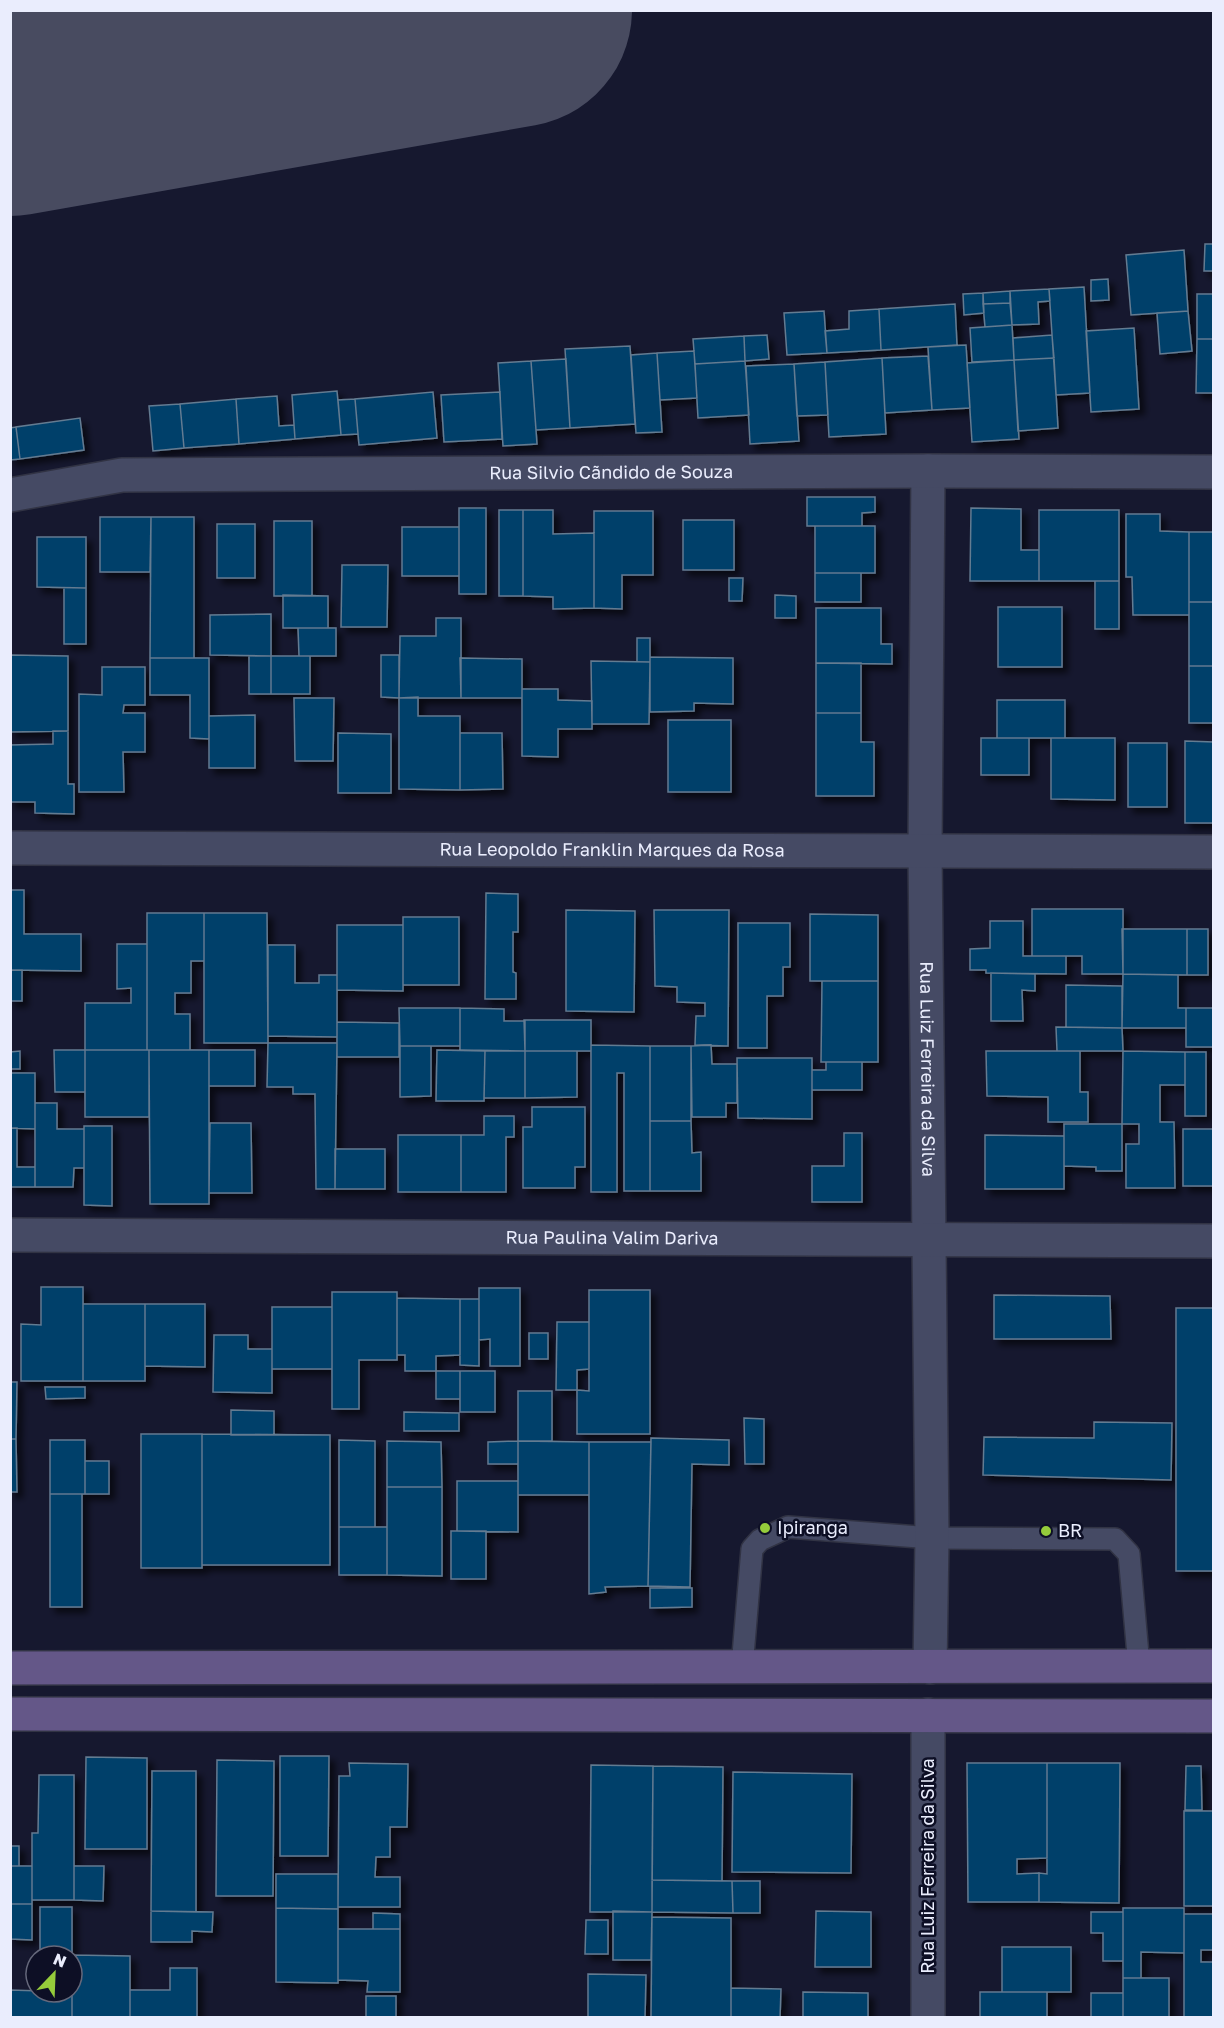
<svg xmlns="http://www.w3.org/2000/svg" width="1224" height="2028" font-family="'Golos Text',sans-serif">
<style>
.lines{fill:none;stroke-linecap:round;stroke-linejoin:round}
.runway{stroke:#484b60;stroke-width:234}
.building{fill:#003f6b;stroke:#637b91;stroke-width:1.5;filter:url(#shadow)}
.service-casing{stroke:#313344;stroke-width:24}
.minor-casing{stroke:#313344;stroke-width:36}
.secondary-casing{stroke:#313344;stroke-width:36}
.service{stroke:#454a64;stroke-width:21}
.minor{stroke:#454a64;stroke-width:33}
.secondary{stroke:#645788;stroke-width:33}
.poi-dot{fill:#95cc3b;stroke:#0d0f25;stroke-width:2}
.labels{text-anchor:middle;stroke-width:5;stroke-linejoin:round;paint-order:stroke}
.street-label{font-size:18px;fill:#eaedfd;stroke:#0d0f25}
.poi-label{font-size:18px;fill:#eaedfd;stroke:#0d0f25;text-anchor:start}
</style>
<defs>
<filter id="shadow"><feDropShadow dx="5.5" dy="5.5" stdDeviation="3" flood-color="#0009"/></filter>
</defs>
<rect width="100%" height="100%" fill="#16182f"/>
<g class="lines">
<path class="runway" d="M10 99 515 10"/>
</g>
<path class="building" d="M1205 244H1214V271H1204Z
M1184 250 1188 311 1131 315 1126 255Z
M1108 279 1109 300 1091 301V280Z
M1084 287 1090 393 1056 395 1049 289Z
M1049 289 1050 301 1038 302 1039 324 1012 325 1010 291Z
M1010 291V303L983 304V293Z
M983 293 984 313 964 315 963 294Z
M1197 294H1214V339H1197Z
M1010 303 1012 325 985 327 983 304Z
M955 304 957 345 881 350 879 309Z
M879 309 881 350 827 353 825 331 849 329V311Z
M824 311 827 353 787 355 784 313Z
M1188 311 1192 351 1160 354 1157 313Z
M1012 325 1014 360 972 362 970 328Z
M1134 328 1139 409 1091 412 1086 331Z
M767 335 769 359 745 361 744 336Z
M1052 335 1054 358 1014 360 1013 338Z
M744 336 745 361 695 364 693 339Z
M1197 339H1214V393H1196Z
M966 345 970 408 932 410 928 347Z
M630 346 635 424 570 428 565 349Z
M694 351 697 398 660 400 657 353Z
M657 353 662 432 636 433 631 355Z
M928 356 932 410 885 413 882 358Z
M882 358 886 434 829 437 825 362Z
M1054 358 1058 428 1018 431 1014 360Z
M566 359 570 428 536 430 531 361Z
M1014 360 1019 439 972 442 967 363Z
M531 361 537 444 503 446 498 363Z
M745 361 749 415 698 418 695 364Z
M825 362 828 415 797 416 794 364Z
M794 364 799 441 750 444 746 366Z
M337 391 341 435 295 439 292 395Z
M433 392 437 438 359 445 355 399Z
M500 392 502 439 444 442 441 395Z
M277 396 279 426 294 425 295 439 239 444 236 399Z
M236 399 239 444 184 448 180 404Z
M355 399 358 434 341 435 338 400Z
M180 404 184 448 153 451 149 406Z
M80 418 84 450 20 459 16 427Z
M16 427 20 459 10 460V428Z
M807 497H875V512L862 513V526H807Z
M459 508H486V594H459Z
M971 508 1021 509V550H1039V581H970Z
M499 510H523V596H499Z
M523 510H553V534L594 533V608L553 609V597L523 596Z
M1039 510H1119V581H1039Z
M594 511H653V575H622V609L594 608Z
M1126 514H1160V531L1189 532V615H1133L1132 577H1126Z
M100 517H151L150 572H100Z
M151 517H194V658H150Z
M683 520H734V570H683Z
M274 521H312V596H274Z
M217 524H255V578H217Z
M815 526H875V573H815Z
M402 527H459V576H402Z
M1189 532H1214V602H1189Z
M37 537H86V588L37 587Z
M342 565H388L387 627H341Z
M815 573H861V602H815Z
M729 578H743L742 601H729Z
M1095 581H1119V629H1095Z
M64 588H86V644H64Z
M283 595 328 596V628H283Z
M775 595 796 596V618H775Z
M1189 602H1214V666H1189Z
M998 607H1062V667H998Z
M816 608H881V644H892V664L816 663Z
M271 614V656L210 655V615Z
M436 618H461V698H399L400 636H436Z
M298 628H336V656H299Z
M637 638H650V662H637Z
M11 655 68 656V731L10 732Z
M381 655H399V698L381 697Z
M249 656H271V694H249Z
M271 656H310V694H271Z
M650 657 733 658V704L694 703V711L650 712Z
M150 658H209V739L190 738V695H150Z
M460 658 522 659V698H461Z
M591 661 650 662 649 724H592Z
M816 663H861V713H816Z
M1189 666H1214V723H1189Z
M102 667H145V705H124L123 713H145V752H123L124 792H79V694L102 695Z
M522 689H558V700L592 701V729H558V757L522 756Z
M418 697V716H460V790L399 789V698Z
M294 698H334L333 761H295Z
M997 700H1065V738H997Z
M816 713H861V742H874V796H816Z
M255 715V768H209V716Z
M668 720H731V792H668Z
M53 731H68V784H74V814L35 813V802H10V745L53 744Z
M338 733 391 734V793H338Z
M460 733H502L503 789 460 790Z
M981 738H1029V775H981Z
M1051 738H1115V800L1051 799Z
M1185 741 1214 742V823H1185Z
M1128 743H1167V807H1128Z
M10 890H24V934H81V971L10 970Z
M486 893 518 894V932H513V972L516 973V999H485Z
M1032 909H1123V974H1082V956H1032Z
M566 910 635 911 634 1012 566 1011Z
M654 910H729L728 1046 695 1045 696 1016H705V1003L677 1002V987L655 986Z
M147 913H204V961H191V993H175V1014H190V1050H147Z
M204 913H267L268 1043H204Z
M810 914 878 915V981H810Z
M403 917H459V985H403Z
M990 921H1023V956H1066V974L986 973V970H970V949L990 948Z
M738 923H790V967H783V996H767V1048H738Z
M337 925H403V991L337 990Z
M1122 929H1187V975L1123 974Z
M1187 929H1208V975H1187Z
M117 944H147V1050H85V1003H131V988L117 989Z
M268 945H295V983H319V975H337V1037L268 1036Z
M10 970H22V1001H10Z
M991 973 1035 974V991L1022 990 1023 1021H991Z
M1123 974 1178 975V1008H1186V1028H1122Z
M822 981H878V1062H821Z
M1066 985 1122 986V1028L1066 1027Z
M399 1008H460V1046H400Z
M460 1008 504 1009V1021H525V1051L460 1050Z
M1186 1008H1214V1047H1186Z
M524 1020H591V1051H525Z
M337 1022 399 1023V1057H337Z
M1056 1027 1122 1028 1123 1051H1057Z
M268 1043H337L335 1189H316L315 1094H293V1087H267Z
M591 1045 650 1046V1191H624V1073H617V1192H591Z
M711 1045 712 1064H737V1103H726V1117H692L691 1046Z
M400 1046H431V1096L400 1097Z
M650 1046H691V1121H650Z
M54 1050H85V1092H55Z
M85 1050H149V1117H85Z
M149 1050H209V1204H150Z
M209 1050H255V1086H209Z
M437 1050 485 1051 484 1101H436Z
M20 1051V1069H10V1052Z
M485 1051H525V1098H484Z
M525 1051H577V1097L525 1098Z
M986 1051H1080V1092H1088V1122H1048V1097L987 1096Z
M1123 1051 1185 1052V1085H1160V1122H1174L1175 1188H1126V1144H1139V1124H1122Z
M1185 1052H1206V1116H1185Z
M737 1058H812V1119L738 1118Z
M826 1062H862V1090H812V1070H826Z
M10 1073H35V1129L10 1128Z
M35 1103H57V1129H84V1168H74L73 1187H35Z
M532 1107H585V1167H575V1188H523V1127H532Z
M484 1116H514V1137H506V1192H461V1135H484Z
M650 1121H691L692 1153 701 1152V1191H650Z
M210 1123H251L252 1193H209Z
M1064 1124H1122V1171H1096V1167L1064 1166Z
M84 1126H112V1206L84 1205Z
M10 1128H17V1167H35V1187H10Z
M1183 1129H1214V1186H1183Z
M844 1133H862V1202H812V1166H844Z
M398 1135H461V1192H398Z
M985 1135 1064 1136V1189H985Z
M335 1149H385V1189H335Z
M41 1287H83V1381H21V1324L41 1325Z
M479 1288H520V1366H490V1339L479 1340Z
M589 1290H650V1434H577V1390L589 1391Z
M332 1292H397V1360H359V1409H332Z
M994 1295 1110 1296 1111 1339H994Z
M397 1298 460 1299V1355L436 1356V1371H405V1355H397Z
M460 1299H479V1366L460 1365Z
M83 1304H145V1381H83Z
M145 1304H205V1367L145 1366Z
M272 1307H332V1369H272Z
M1176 1308H1214V1571H1176Z
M557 1322H589V1369L577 1370V1390H556Z
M529 1333H548V1359H529Z
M214 1335H248V1349H272V1393L213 1392Z
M436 1371H460V1399H436Z
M460 1371H495V1412H460Z
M10 1382H17L16 1439H10Z
M45 1387H85V1398L46 1399Z
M518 1391H552V1441H518Z
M231 1410 274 1411V1435H231Z
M404 1412 459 1413V1431H404Z
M744 1418 764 1419V1464H745Z
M1094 1422 1172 1423 1171 1480 983 1475 984 1437 1094 1438Z
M141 1434H202V1568H141Z
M202 1434 330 1435V1565H202Z
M651 1438 729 1440V1465L692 1464 690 1587 648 1586Z
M10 1439H16L17 1492H10Z
M50 1440H85V1494H50Z
M339 1440 375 1441V1527H339Z
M387 1441 441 1442 442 1487H387Z
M518 1441V1464H488V1442Z
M518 1441 589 1442V1495H518Z
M589 1442H651L648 1586 605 1587 606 1592 589 1594Z
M85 1461H109V1494H85Z
M457 1481H518V1532L457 1531Z
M387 1487H442V1576L387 1575Z
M50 1494H82V1607H50Z
M339 1527H387V1575H339Z
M451 1531H486V1579H451Z
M650 1588H692V1607L650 1608Z
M280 1756H329L328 1856H280Z
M86 1757 147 1758V1849H85Z
M217 1760 274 1761 273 1896H216Z
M349 1763 408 1764 407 1827H390V1857H376L375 1877H400V1907H338L339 1776H350Z
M967 1763H1047V1858L1017 1859V1874L1039 1873V1902H968Z
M1047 1763H1120L1119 1903 1039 1902V1873L1047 1874Z
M591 1765 653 1766 652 1912H590Z
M653 1766 723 1767 722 1881 652 1880Z
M1186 1766H1201L1202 1810H1185Z
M152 1771H196V1912L151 1911Z
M733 1772 852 1774 851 1873 732 1872Z
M39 1775H74V1900H32V1833H38Z
M1184 1811H1214V1906H1184Z
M10 1846H19V1866H10Z
M10 1866H32V1904H10Z
M74 1866H104L103 1901 74 1900Z
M276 1874H338V1909L276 1908Z
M652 1880 732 1881 733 1913 652 1912Z
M732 1881H760V1913H733Z
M10 1904H32V1940L10 1939Z
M40 1907H72V1956H40Z
M276 1908 338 1909V1983L276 1982Z
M1123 1908H1184V1953L1141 1952V1978H1123Z
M151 1911 213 1912 212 1932 192 1931V1942H151Z
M613 1911 652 1912 651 1960H613Z
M816 1911 871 1912V1967H815Z
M1091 1912H1123V1961H1103V1933H1091Z
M373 1913 400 1914V1929H373Z
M1184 1914H1214V1950H1201V1962H1214V2018H1184Z
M652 1917 731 1918V2018H651Z
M586 1920H608V1954H585Z
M338 1929H400V1992H367L368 1981 338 1980Z
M1002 1947H1071V1992H1002Z
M72 1955 130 1956V2018H72Z
M170 1968H197V2018H130V1990H170Z
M588 1974 646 1975 645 2018H588Z
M1123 1978H1169V2018H1123Z
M731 1988 781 1989 780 2018H731Z
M10 1990 72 1992V2018H10Z
M803 1992 868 1993V2018H803Z
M980 1992H1047V2018H980Z
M1091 1993H1123V2018H1091Z
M366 1996H396V2018H366Z"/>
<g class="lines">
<defs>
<path id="service" d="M742 1667 752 1549 760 1540 788 1527 932 1538 1115 1539 1129 1554 1139 1666"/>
<g id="minor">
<path id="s1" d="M928 471 925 850 932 1538 930 1667"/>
<path id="s2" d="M10 495 122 475 928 471 1214 472"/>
<path id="s3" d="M10 848 1214 852"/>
<path id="s4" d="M10 1235 1214 1241"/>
<path d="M928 2018V1715"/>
</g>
<path id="secondary" d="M10 1668 1214 1666
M10 1714 1214 1716"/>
</defs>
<use href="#service" class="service-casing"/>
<use href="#minor" class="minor-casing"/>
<use href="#secondary" class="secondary-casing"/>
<use href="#service" class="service"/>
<use href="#minor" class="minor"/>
<use href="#secondary" class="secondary"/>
</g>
<g class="poi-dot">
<circle cx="765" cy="1528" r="6"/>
<circle cx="1046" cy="1531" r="6"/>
</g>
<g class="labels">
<g class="street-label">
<text dy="6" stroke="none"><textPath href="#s2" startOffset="603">Rua Silvio Cãndido de Souza</textPath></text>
<text dy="6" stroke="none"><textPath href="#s3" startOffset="602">Rua Leopoldo Franklin Marques da Rosa</textPath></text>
<text dy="6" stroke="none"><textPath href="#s1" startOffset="598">Rua Luiz Ferreira da Silva</textPath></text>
<text dy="6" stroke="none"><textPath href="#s4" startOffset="602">Rua Paulina Valim Dariva</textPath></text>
<text transform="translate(928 1866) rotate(-90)" y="6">Rua Luiz Ferreira da Silva</text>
</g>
<g class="poi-label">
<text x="777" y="1534">Ipiranga</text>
<text x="1058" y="1537">BR</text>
</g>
</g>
<rect width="1224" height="2028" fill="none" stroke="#eaedfd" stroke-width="24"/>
<g transform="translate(54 1974) rotate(23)"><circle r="28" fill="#0d0f25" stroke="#65687b" stroke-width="1.5"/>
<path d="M0-4.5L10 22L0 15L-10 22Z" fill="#95cc3b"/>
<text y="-9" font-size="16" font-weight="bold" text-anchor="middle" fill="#eaedfd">N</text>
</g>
</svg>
